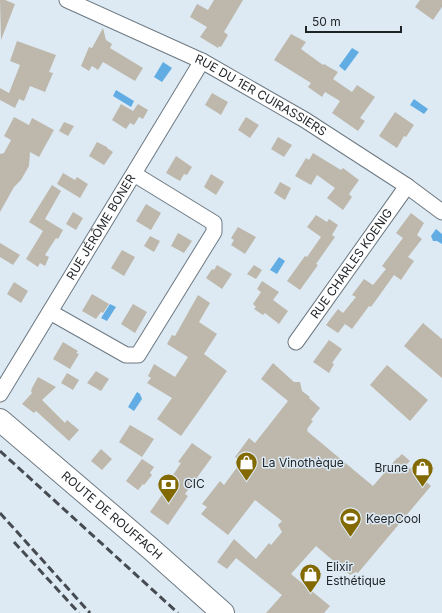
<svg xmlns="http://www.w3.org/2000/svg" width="442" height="613" font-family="Inter,sans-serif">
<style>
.water{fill:#61ade3}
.building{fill:#bdb8ab}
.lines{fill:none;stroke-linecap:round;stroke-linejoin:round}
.minor-casing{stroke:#6d7982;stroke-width:17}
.secondary-casing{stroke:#6d7982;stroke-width:24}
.minor{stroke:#fff;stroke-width:15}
.secondary{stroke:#fff;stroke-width:22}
.rail{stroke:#454b50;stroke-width:3;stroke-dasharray:8 4;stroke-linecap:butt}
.labels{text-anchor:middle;stroke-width:3;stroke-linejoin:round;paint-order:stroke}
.street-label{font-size:12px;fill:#1e2326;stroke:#ddeaf4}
.poi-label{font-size:12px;fill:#1e2326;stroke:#ddeaf4;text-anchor:start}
</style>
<rect width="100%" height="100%" fill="#ddeaf4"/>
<path class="water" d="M352 48 359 52 345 71 339 66Z
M163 62 172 68 162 82 154 77Z
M116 90 134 101 131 107 113 96Z
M414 99 428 109 424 114 410 105Z
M436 229 442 234V244L437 241H433L431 236Z
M279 257 285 261 277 274 270 270Z
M110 304 116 307 107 321 101 318Z
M137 392 140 394 142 399 134 411 128 407Z"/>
<path class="building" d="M0 0H5L15 4 1 40Z
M214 0H243L224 32 228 35 221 47 219 46 218 48 200 37 207 27 190 17 197 4 208 10Z
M420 0H442V7L433 20 415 7Z
M103 28 106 40 112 44 110 48 143 68 135 81 103 62 98 70 92 66 89 71 81 66 89 47 92 48Z
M291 34 306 42 301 49 323 65 324 64 329 67 338 72 333 79 352 92 357 85 375 97 360 118 365 121 358 131 332 113 340 101 325 92 322 97 308 87 311 83 274 60Z
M17 41 56 55 49 72 53 73 45 92 30 86 24 101 19 99 15 108 0 100V88L9 93 20 65 10 61Z
M212 93 228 102 221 115 205 105Z
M121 104 133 111 138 104 148 110 143 119 139 117 134 125 130 123 126 129 112 120Z
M395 112 414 125 406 137 404 136 397 148 379 136Z
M14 117 29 125 32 118 54 130 39 157 30 152 29 166 21 180 14 187 0 212V154L4 153 11 140 4 136Z
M246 117 259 125 250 138 238 130Z
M64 122 74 126 68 136 59 131Z
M278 137 292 145 284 157 271 149Z
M97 142 107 147V148L113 152 104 165 89 156Z
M313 153 341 170 343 168 359 180 349 194 352 197 343 210 327 198 335 188 317 175 311 185 295 176 306 158 309 160Z
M176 156 192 167 187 175 184 174 180 181 166 173Z
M63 173 75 180 77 177 88 184 80 198 57 184Z
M211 174 224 182 216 195 204 187Z
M280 182 291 188 285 200 274 193Z
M52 185 61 191 45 219 63 230 58 239 56 238 45 255 49 257 45 266 40 263 38 267 26 259 43 231 29 222Z
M146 204 161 213 151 230 136 221Z
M73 212 83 218 76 230 66 224Z
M411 213 424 223 417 235 422 239 408 257 414 261 401 280 394 275 371 307 369 306 352 329 345 324 338 333 326 325 338 309 343 313 356 297 352 295 364 279 373 285 386 269 382 266 403 238 396 233Z
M316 215 327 222 329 219 338 225 332 235 335 237 316 264 318 265 300 290 287 281 305 256 307 257 321 237 307 227Z
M238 227 256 237 245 254 231 245 234 240 231 238Z
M178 233 192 241 184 253 171 246Z
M150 236 160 241 154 252 144 246Z
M0 243 20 255 13 265 0 257Z
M122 250 135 257 124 276 111 268Z
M217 265 232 274 222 289 206 278 212 269 214 270Z
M254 265 262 270 256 279 247 274Z
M262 281 279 292 273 300 288 311 279 324 265 313 263 315 254 309 256 307 253 304 261 292 257 289Z
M14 282 28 291 21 303 7 294Z
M92 294 109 304 103 313 101 312 96 319 82 311Z
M198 295 210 303 199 322 217 334 204 354 227 371 181 436 157 419 172 398 147 383 151 378 148 376 154 364 175 377 188 357 167 344 172 335 175 336Z
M133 304 147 312 135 333 121 324Z
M423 323 442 339V378L404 346Z
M329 340 342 349 332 363 334 364 329 373 313 362Z
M63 342 78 351 76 353 79 354 70 369 53 359Z
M273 363 294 382H300L302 391 310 397 309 398 320 408 311 420 313 421 307 429 308 430 307 431 373 486 397 458H398L402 454 410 461 406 465 431 486 358 573 356 572 350 575 316 546 291 574 330 606 324 613H266L282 595 236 558 227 569 217 562 234 539 256 559 269 543 271 545 282 532 278 525 282 521 255 500 228 535 201 514 207 507 202 504 220 481 224 485 241 462 235 457 249 438 255 443 288 401 261 379Z
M387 365 428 400 410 421 370 385Z
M96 371 109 379 101 391 87 383Z
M67 373 79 380 73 390 61 383Z
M38 377 56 387 42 400 65 423 67 420 79 430 69 441 36 411 34 413 22 404 32 393 31 391 32 388Z
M130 425 154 439 142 457 119 442Z
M192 443 212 457 185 494 188 496 168 525 150 512 175 476 173 475 181 463 178 462Z
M101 449 112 459 102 470 91 461Z
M142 459 154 467 150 473 152 475 144 485 143 484 138 490 126 481Z"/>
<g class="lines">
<defs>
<g id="minor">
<path id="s1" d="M67 0 202 61 305 120 407 186 442 212"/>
<path d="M50 312 126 355H138L214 232V223L134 174"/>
<path id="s2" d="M296 342 407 186"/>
<path id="s3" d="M0 394 202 61"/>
</g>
<g id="secondary">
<path id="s4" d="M0 420 151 549 223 613"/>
</g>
</defs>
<use href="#minor" class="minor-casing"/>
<use href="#secondary" class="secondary-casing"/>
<use href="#minor" class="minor"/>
<use href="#secondary" class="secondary"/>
<path class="rail" d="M0 451 178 613
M0 513 90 613
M14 542 79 613"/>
</g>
<defs>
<symbol id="shop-pin" viewBox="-11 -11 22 30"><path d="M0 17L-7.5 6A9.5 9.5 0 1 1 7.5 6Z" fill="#826901" stroke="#ddeaf4"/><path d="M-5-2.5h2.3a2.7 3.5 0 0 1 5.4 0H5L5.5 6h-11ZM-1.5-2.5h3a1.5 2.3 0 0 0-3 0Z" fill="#fff"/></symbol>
<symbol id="bank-pin" viewBox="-11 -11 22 30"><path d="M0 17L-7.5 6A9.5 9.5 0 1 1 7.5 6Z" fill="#826901" stroke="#ddeaf4"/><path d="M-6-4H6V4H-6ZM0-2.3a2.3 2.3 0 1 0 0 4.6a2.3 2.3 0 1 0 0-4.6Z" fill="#fff"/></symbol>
<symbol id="stadium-pin" viewBox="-11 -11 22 30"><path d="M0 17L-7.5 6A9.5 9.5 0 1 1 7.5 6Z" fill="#826901" stroke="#ddeaf4"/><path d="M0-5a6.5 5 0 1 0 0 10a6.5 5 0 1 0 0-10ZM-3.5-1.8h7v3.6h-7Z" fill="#fff"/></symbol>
</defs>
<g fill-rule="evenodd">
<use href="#shop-pin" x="234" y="450" width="25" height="34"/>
<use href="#shop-pin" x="410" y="456" width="25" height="34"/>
<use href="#bank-pin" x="156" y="472" width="25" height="34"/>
<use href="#stadium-pin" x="338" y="506" width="25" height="34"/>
<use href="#shop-pin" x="298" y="562" width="25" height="34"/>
</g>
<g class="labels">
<g class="street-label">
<text dy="4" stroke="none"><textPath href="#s1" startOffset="216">RUE DU 1ER CUIRASSIERS</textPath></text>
<text dy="4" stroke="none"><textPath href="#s3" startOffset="195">RUE JÉRÔME BONER</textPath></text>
<text dy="4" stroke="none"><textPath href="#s2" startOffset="96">RUE CHARLES KOENIG</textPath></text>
<text dy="4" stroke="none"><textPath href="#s4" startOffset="147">ROUTE DE ROUFFACH</textPath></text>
</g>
<g class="poi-label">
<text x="262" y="467">La Vinothèque</text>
<text x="408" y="472" text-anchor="end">Brune</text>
<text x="184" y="488">CIC</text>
<text x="366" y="523">KeepCool</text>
<text x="326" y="571">Elixir<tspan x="326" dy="14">Esthétique</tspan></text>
</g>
</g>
<path d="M306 26v6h95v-6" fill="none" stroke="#1e2326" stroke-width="2"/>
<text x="312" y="26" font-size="12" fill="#1e2326" stroke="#ddeaf4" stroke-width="3" paint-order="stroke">50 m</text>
</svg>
